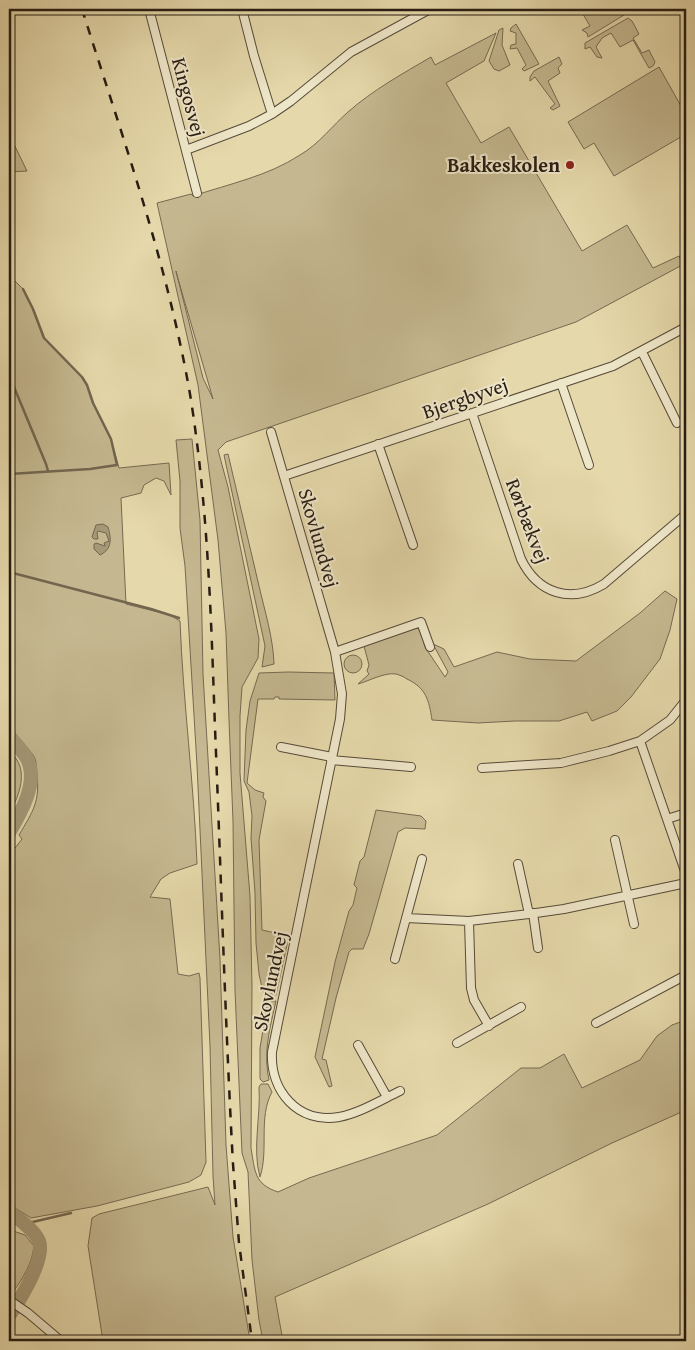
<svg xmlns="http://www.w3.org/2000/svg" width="695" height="1350" font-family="'Gentium Book Plus',serif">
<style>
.green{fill:#c5b890;stroke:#766a52;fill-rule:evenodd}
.water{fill:#a49877;stroke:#72664f}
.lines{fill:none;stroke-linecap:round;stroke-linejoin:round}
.stream{stroke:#72664f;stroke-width:2.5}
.river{stroke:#a49877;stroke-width:14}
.street-casing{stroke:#564b39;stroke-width:10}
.street{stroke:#eee6c8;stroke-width:8}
.rail{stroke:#271c13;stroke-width:2.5;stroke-dasharray:9 9;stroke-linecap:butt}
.poi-dot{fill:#8f2418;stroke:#eee6c8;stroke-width:2}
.labels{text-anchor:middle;stroke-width:4;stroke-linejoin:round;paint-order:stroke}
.street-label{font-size:20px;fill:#271c13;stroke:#eee6c8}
.poi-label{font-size:20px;font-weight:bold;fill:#271c13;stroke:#eee6c8;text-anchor:end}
</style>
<rect width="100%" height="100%" fill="#e5d8aa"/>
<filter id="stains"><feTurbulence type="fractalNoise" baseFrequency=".004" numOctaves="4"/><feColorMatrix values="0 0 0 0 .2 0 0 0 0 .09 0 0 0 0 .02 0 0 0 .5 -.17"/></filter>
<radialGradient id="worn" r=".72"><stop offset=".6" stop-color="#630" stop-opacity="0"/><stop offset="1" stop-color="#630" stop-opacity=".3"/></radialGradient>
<path class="green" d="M580 9H626L624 15 588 37 587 33 582 30 590 26Z
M628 18 632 21 639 34 633 38 642 53 649 50 655 62 653 66 649 68 633 40 620 47 611 33 602 38 596 47 602 58 597 57 590 47 585 49V43Z
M516 24 539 64 524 71 522 69 526 65 517 48 510 49 511 45 516 44V33L510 31 511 28Z
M503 28 502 45 510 65 499 71 494 69 489 61 499 30Z
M496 33 484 61 446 83 481 143 509 127 582 251 627 225 653 268 679 256 681 260 686 258V263L576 322 226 442 218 450 228 487 259 639 258 658 242 687 240 716V773L250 896 252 986 251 1148C255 1171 254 1184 278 1192L309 1178 437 1135 521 1068H540L564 1054 582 1088 640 1060 657 1036 672 1025 686 1020V1110L612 1143 488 1204 275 1297 283 1341H263L259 1320 252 1260 248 1172 242 1153 235 990 233 821 229 720 226 633 218 540 198 385 157 203 191 194 193 196C229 184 268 176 300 155 319 144 332 126 348 112 373 90 402 74 431 57L435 65ZM176 271V272L213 399 203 378Z
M559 57 562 64 558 68 560 73 548 81 560 106 553 110 550 108 555 104 535 77 530 81V77L534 71Z
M659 67 686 115V134L614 176 594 143 584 149 568 122Z
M9 134 27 171 9 172Z
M9 275 23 289 33 309 44 338 82 377 87 385 93 403 111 439 119 468 169 463 171 495 164 481 156 478 144 485 141 493 121 498 126 604 170 615 180 621C183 702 194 783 197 864L170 873 161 879 150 897 170 899 178 974 189 976 199 973 200 978 206 1162 201 1175 189 1182 97 1206 31 1218 9 1204V853L12 852 22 839 19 835C33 811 40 802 37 774 36 767 37 760 33 755 25 743 13 735 9 721Z
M192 439 200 520 203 674 220 959 226 1145 233 1237 250 1341H103L88 1246 92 1218 99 1214 208 1187 215 1205 213 1176 210 1046 197 765 185 566 180 528V481L176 440Z
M228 454C238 498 249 542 259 586 265 612 273 637 274 664L262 667 265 646 224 455Z
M665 591 677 599 670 630 660 659 631 697 617 711 592 721 587 712 559 721H515L478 723 432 720C429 700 426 688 407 679 404 677 400 675 396 674 385 672 369 681 358 684L369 674 367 671 369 665 364 646 417 628 421 630 425 647 445 677 448 672 433 644 444 649 454 667 497 652 530 659 576 661 640 613Z
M344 664a9 9 0 1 1 18 0a9 9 0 1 1-18 0Z
M288 672 334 673 335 700 279 699V697H275L274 699H258L247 783 255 790 264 793 263 797 266 801 259 840 262 930 289 936 276 995 263 992 259 974 256 943 255 893 251 838 252 816 249 792 244 781 246 730 250 701 259 673Z
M9 752C11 754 16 757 17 760 27 776 18 799 9 813Z
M376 810 421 816 426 821 425 829 405 828 398 832 369 934 363 949H352L349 952 336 998 322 1059 326 1060 332 1086 329 1087 315 1057 335 962 349 911 353 905 357 888 354 885 360 861 364 857Z
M270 1001H276C270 1028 263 1052 269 1080L263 1082 260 1079V1048L267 1006Z
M261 1084H268L272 1092C258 1118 269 1150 260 1177 252 1150 261 1115 259 1087Z
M9 1226 13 1231 25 1235 34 1246C32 1264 23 1278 13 1292L9 1293Z"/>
<path class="water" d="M103 524 108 527C111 537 113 549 100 555L94 549V544L96 543 105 546 104 543 109 541 106 533 98 531 97 532 98 539H94L92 537 96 525Z"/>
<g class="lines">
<path class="stream" d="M9 375 46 464 48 471
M9 474 90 469 117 465 111 439 93 403 87 385 82 377 44 338 33 309 23 289
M9 572 151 609 179 618
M24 1224 71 1213"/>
<path class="river" d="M9 736C14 742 21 749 26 757 40 780 21 813 9 833
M9 1211C19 1220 34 1229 39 1241 46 1259 19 1301 9 1316"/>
<defs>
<path id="street" d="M149 9 197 193
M242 9 254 56 272 114
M186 150 249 126 272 114 291 101 351 52 430 9
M642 352 677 423
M561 383 589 465
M472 413 521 559C538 594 571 604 604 584L686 514
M271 432 335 652 342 694 340 719 272 1052C270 1091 298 1124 339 1117 360 1113 381 1100 400 1091
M378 444 413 545
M284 476 613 366 686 327
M335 652 421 622 430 647
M640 741 686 874
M281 747 332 757
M331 760 411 767
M482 768 561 763 609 751 640 741 670 720 686 700
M667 819 686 813
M615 840 634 924
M518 864 529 914
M533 913 538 948
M406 918 469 921 529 914 564 909 686 883
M469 921 471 988 474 1000 489 1026
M395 959 422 859
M596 1023 686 975
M457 1043 521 1007
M358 1045 387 1097
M9 1300 28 1313 61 1341"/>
</defs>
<use href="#street" class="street-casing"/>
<use href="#street" class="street"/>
<path class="rail" d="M82 9C122 136 167 262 190 394 208 505 211 616 215 728 221 873 225 1019 233 1164L239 1243 252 1341"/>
</g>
<circle class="poi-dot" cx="570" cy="165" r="5"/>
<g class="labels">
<g class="street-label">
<text transform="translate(189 97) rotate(75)" y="7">Kingosvej</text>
<text transform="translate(465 398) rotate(-19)" y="7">Bjergbyvej</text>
<text transform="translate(528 521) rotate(69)" y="7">Rørbækvej</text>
<text transform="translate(319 538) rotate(74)" y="7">Skovlundvej</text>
<text transform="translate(270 981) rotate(-78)" y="7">Skovlundvej</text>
</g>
<g class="poi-label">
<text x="560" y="172">Bakkeskolen</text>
</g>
</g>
<rect width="695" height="1350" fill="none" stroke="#e5d8aa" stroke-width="30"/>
<rect x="10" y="10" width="675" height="1330" fill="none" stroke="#271c13" stroke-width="2.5"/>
<rect x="15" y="15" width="665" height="1320" fill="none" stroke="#271c13"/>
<rect width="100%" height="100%" filter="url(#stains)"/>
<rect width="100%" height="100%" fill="url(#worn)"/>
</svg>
